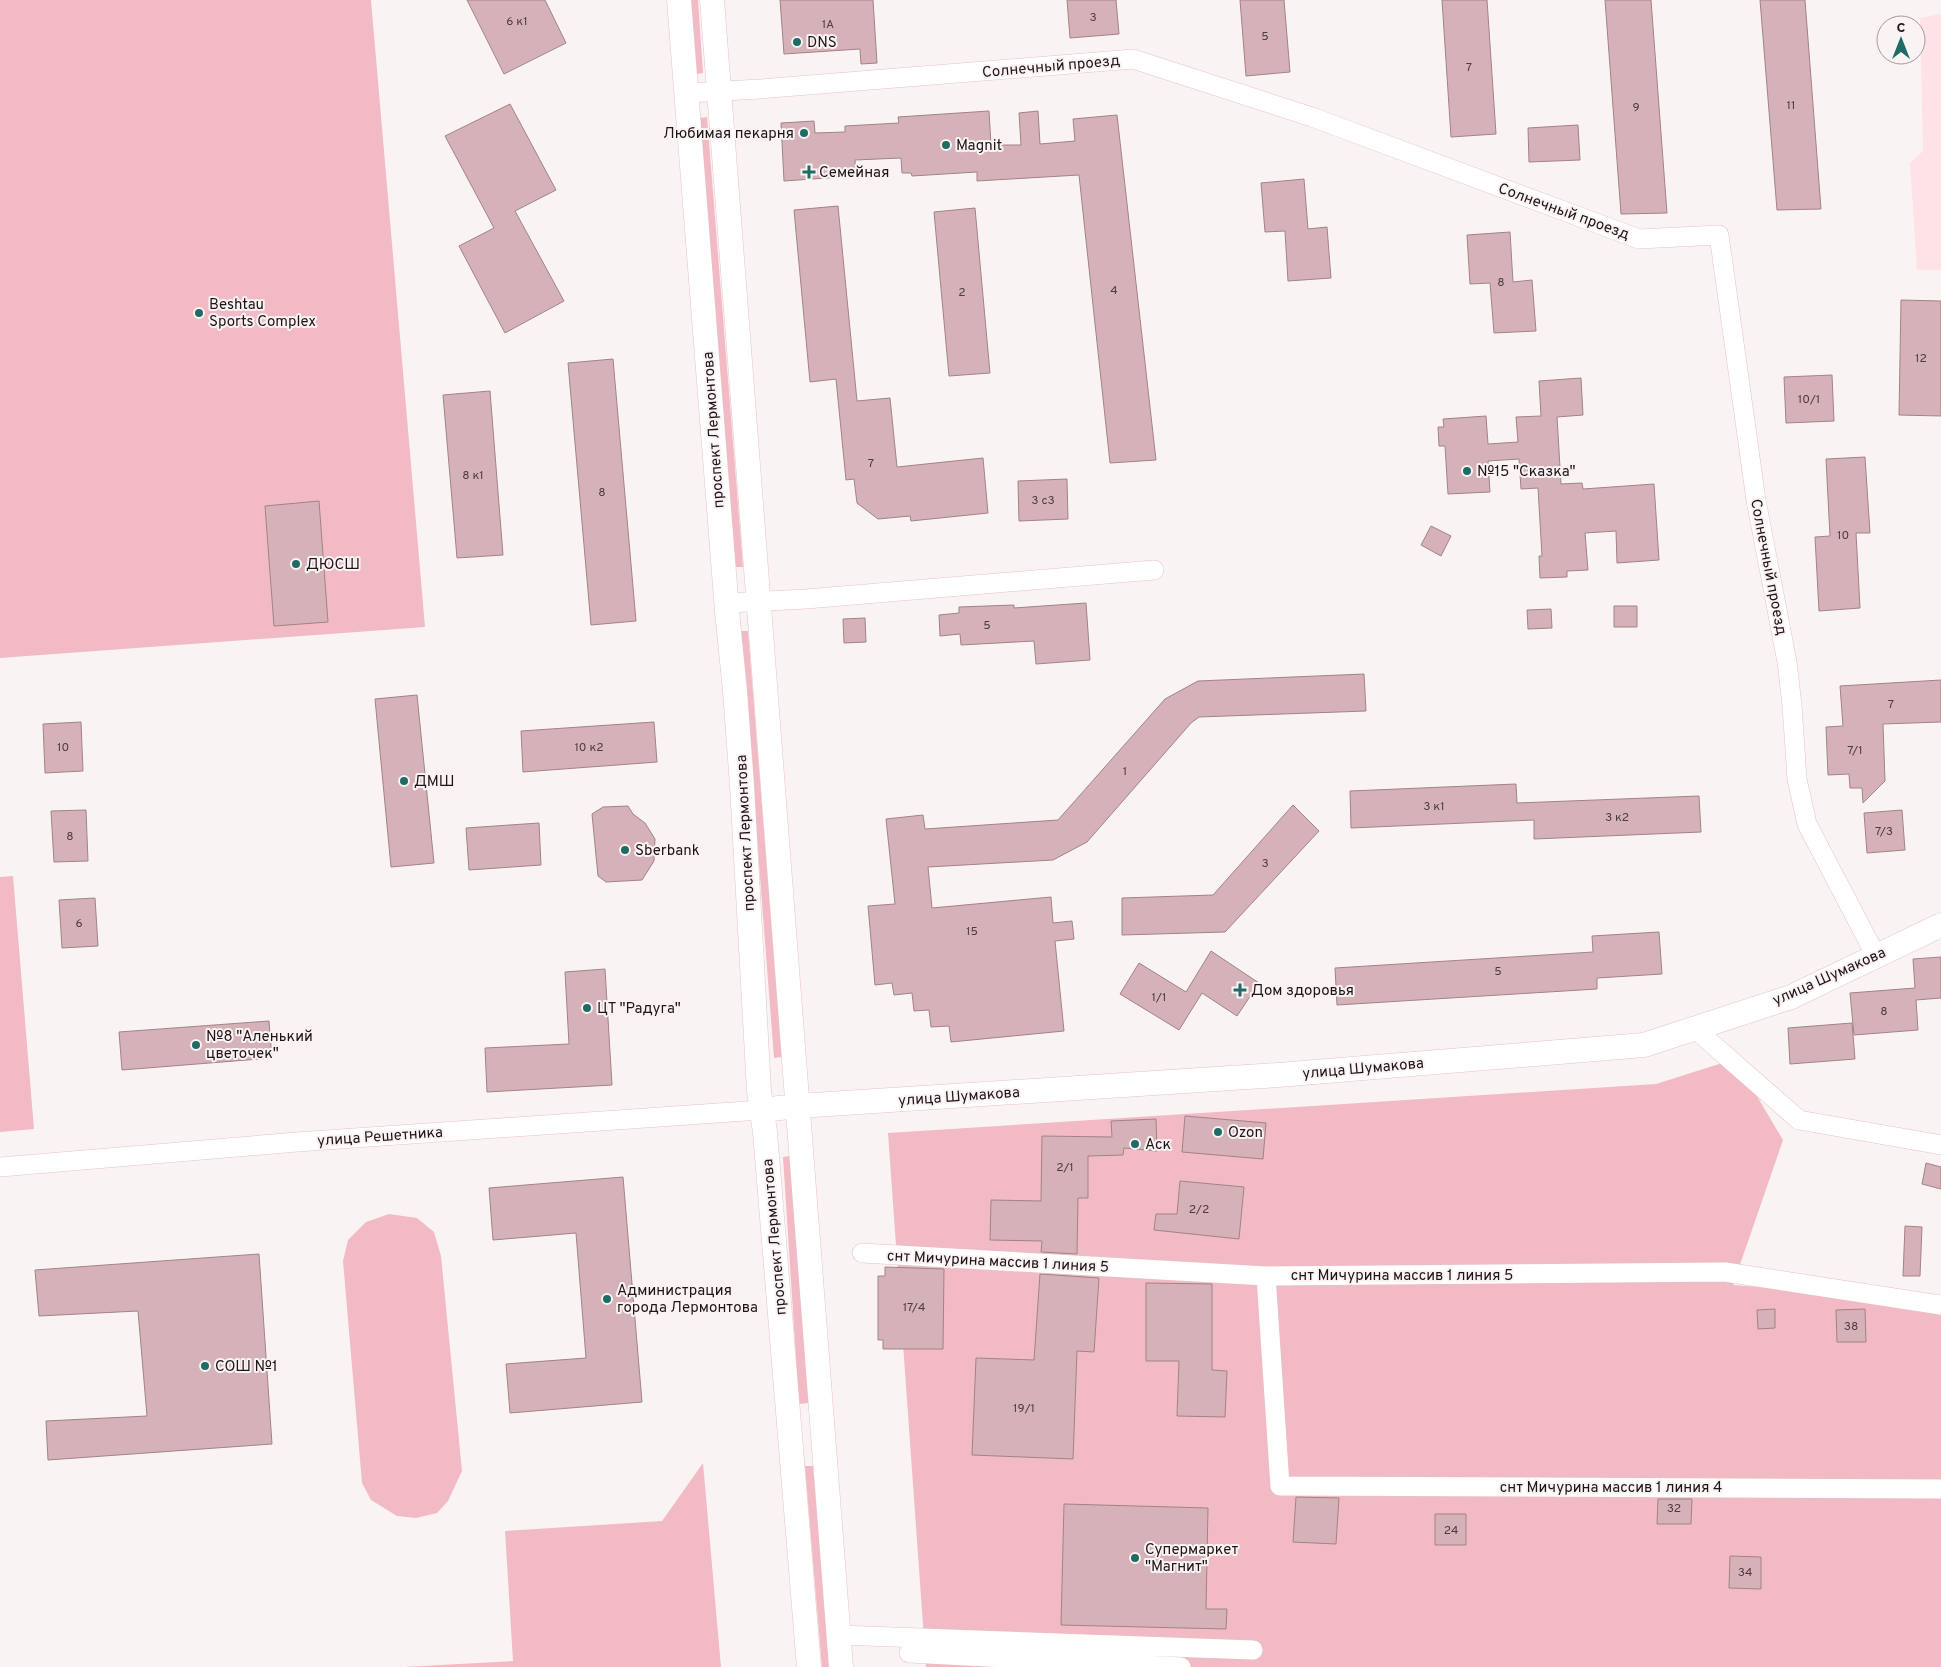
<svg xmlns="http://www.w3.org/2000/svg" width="1941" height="1667" font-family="Overpass,sans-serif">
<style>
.built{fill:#fee2e6}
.green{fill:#f2bac4}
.building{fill:#d5b2b7;stroke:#a38287}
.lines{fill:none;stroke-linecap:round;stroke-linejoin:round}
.minor-casing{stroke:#e6c2c7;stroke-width:20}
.tertiary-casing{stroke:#e6c2c7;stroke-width:25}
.minor{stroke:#fff;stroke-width:19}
.tertiary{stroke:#fff;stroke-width:24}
.poi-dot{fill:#206b65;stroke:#faf3f4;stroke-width:2}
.labels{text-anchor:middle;stroke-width:4;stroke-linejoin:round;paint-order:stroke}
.number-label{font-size:12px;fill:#4e3c3f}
.poi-label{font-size:15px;fill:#211417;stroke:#faf3f4;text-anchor:start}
.street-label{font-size:15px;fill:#211417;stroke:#faf3f4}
</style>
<rect width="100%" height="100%" fill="#faf3f4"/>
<path class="built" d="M1941 14V270H1917L1910 163 1923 151 1920 18Z"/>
<path class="green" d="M0 0H371L425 627 0 658Z
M691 0H698L703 73 697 74Z
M707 117 743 567H735L700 118Z
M741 631H748L782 1057 774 1058Z
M13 876 34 1129 0 1132V877Z
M1735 1059 1783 1140 1733 1285 1941 1302V1667H926L888 1133 1656 1084Z
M790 1156 809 1403 799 1404 783 1157Z
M389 1214 417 1218 434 1232 441 1256 462 1471 448 1501 437 1513 416 1518 397 1516 371 1500 362 1483 343 1261 348 1240 366 1222Z
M703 1463 721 1667H404L513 1661 505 1531 662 1521Z
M805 1466H813L830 1667H822Z"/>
<path class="building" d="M467 0H545L566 43 504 74Z
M780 0H873L877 63 861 64 860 49 784 54Z
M1067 0H1116L1119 34 1070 38Z
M1240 0H1284L1290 72 1246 76Z
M1442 0H1487L1496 134 1451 137Z
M1605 0H1651L1667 213 1621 214Z
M1760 0H1805L1821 209 1777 210Z
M510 104 556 190 515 211 564 301 505 333 459 246 494 228 445 136Z
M989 111 991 145H1021L1019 113 1038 111 1040 144 1075 141 1073 119 1117 115 1156 460 1110 463 1079 175 977 181V172L912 176 911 173H902L901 158 855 160 856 176 784 181 781 123 814 121 815 133 845 132V126L899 123 898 117Z
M1578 125 1580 160 1529 162 1528 128Z
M1304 179 1308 229 1327 227 1331 278 1288 281 1285 231 1265 232 1261 183Z
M838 206 857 401 890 398 897 467 983 458 988 513 911 521 910 516 878 519 857 503 854 479 846 480 836 379 810 382 794 210Z
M975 208 990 373 949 376 934 212Z
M1510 232 1513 282 1532 280 1536 331 1494 333 1490 283 1470 284 1467 235Z
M1901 300 1941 301V416L1899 415Z
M613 359 636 621 591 625 568 363Z
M1832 375 1834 421 1786 423 1784 377Z
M1581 378 1583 415 1557 417 1561 484 1582 483 1583 489 1654 484 1659 560 1617 563 1616 531 1585 533 1588 570 1567 571V577L1540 578 1539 556H1542L1538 488 1521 489 1519 459 1488 461 1490 492 1448 494 1445 446H1439L1438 427H1444L1443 419 1486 416 1488 444 1518 442 1516 417 1541 416 1539 381Z
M490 391 503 555 457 558 443 395Z
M1865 457 1870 533H1856L1860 608 1819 611 1815 537 1830 536 1826 459Z
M1067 479 1068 519 1019 521 1018 481Z
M319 501 328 622 274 626 265 506Z
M1431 526 1451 536 1441 556 1421 545Z
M1086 603 1090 660 1036 664 1034 641 961 645 960 634 940 636 939 615 959 613V607L1014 605V608Z
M1614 606H1637V627H1614Z
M1551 609 1552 628 1528 629 1527 610Z
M865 618 866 642 844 643 843 619Z
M1364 674 1366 711 1199 717 1191 723 1087 842 1053 860 928 867 932 908 1051 897 1053 923 1072 921 1074 939 1055 941 1064 1031 951 1042 949 1026 931 1027 929 1010 914 1011 912 993 894 995 892 983 875 985 868 906 895 904 886 819 923 815 925 829 1058 820 1165 699 1198 681Z
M1941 680V722L1883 724 1885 781 1863 803 1862 788H1850L1849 774 1828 775 1826 727 1843 726 1840 686Z
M417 695 434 863 391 867 375 699Z
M81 722 83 771 45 773 43 724Z
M654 722 657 762 523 772 521 731Z
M1516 784 1517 803 1699 796 1701 832 1534 839V820L1351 828 1350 791Z
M1293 805 1319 831 1225 932 1122 935V898L1213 895Z
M628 806 633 814 645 823 655 839 654 861 642 880 606 882 598 876 592 814 603 807Z
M86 810 88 861 54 862 51 811Z
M1902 810 1905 850 1867 853 1864 813Z
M539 823 541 865 469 870 466 828Z
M95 898 98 946 62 948 59 900Z
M1659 932 1662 974 1597 978V989L1337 1005 1335 968 1593 952 1592 936Z
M1211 951 1259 983 1237 1016 1202 993 1179 1030 1120 994 1139 963 1186 992Z
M1941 957V998L1916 1000 1918 1030 1854 1035 1850 993 1915 988 1913 959Z
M605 969 612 1085 487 1092 485 1048 569 1044 565 972Z
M269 1021 272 1058 122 1070 119 1032Z
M1852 1023 1855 1059 1790 1064 1788 1028Z
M1185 1116 1266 1123 1263 1159 1182 1152Z
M1156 1119 1157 1151 1124 1148 1123 1155 1088 1156V1198H1078L1077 1254 1041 1252 1042 1241 990 1240 991 1200 1041 1201 1042 1136 1112 1137 1111 1121Z
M1926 1163 1941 1167V1189L1922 1184Z
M623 1177 642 1402 510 1413 506 1364 586 1358 576 1233 493 1240 489 1188Z
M1180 1181 1244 1187 1239 1239 1154 1230 1156 1214H1177Z
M1905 1226 1922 1227 1920 1276H1903Z
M259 1254 272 1444 48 1460 46 1421 147 1416 138 1311 39 1316 35 1270Z
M885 1267 944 1269 943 1349H883V1340H878V1276H885Z
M1040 1274 1099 1278 1094 1352 1077 1351 1073 1459 972 1455 976 1358 1034 1360Z
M1146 1283 1212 1284V1370L1227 1371 1225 1417 1177 1416 1179 1361H1146Z
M1775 1309V1328L1758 1329 1757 1310Z
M1865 1309 1866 1342H1837L1836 1310Z
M1296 1497 1339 1498 1336 1544 1293 1542Z
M1658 1499H1692L1691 1524H1657Z
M1064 1504 1208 1508 1206 1609H1227L1226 1629 1061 1625Z
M1435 1514H1466V1545H1435Z
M1730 1556 1761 1557V1589L1729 1588Z"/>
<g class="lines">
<defs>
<path id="minor" d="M687 93 760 89 1133 59 1312 117 1639 239 1719 235 1756 500 1787 662 1792 705 1797 779 1807 824 1876 956
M727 603 806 599 1154 570
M1694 1028 1799 1120 1941 1145
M0 1167 297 1142 761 1110
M862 1253 1266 1276 1725 1272 1941 1305
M1266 1276 1280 1486 1941 1489
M839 1635 1253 1650
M909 1653 1181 1667"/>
<path id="tertiary" d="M679 0 727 611 735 691 742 785 759 1091 765 1132 809 1667
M712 0 841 1667
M761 1110 798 1106 1278 1075 1644 1045 1791 997 1941 925"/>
</defs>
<use href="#minor" class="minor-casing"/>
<use href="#tertiary" class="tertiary-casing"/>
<use href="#minor" class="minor"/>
<use href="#tertiary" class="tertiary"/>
</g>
<g class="poi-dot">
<circle cx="797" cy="42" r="5"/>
<circle cx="804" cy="133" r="5"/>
<circle cx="946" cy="145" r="5"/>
<path d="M806.5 164.5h5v5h5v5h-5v5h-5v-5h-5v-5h5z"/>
<circle cx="199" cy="313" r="5"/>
<circle cx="1467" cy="471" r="5"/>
<circle cx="296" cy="564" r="5"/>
<circle cx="404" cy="781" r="5"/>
<circle cx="625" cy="850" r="5"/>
<path d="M1237.5 982.5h5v5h5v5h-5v5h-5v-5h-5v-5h5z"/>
<circle cx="587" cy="1008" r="5"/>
<circle cx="196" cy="1045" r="5"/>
<circle cx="1218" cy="1132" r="5"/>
<circle cx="1135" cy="1144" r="5"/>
<circle cx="607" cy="1299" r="5"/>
<circle cx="205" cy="1366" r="5"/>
<circle cx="1135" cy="1558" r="5"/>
</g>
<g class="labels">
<g class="number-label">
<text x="1093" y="21">3</text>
<text x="517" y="25">6 к1</text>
<text x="828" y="28">1А</text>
<text x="1265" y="40">5</text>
<text x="1469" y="71">7</text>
<text x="1791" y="109">11</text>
<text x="1636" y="111">9</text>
<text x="1501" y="286">8</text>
<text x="1114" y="294">4</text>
<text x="962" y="296">2</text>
<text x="1921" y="362">12</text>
<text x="1809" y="403">10/1</text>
<text x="871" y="467">7</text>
<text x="473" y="479">8 к1</text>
<text x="602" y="496">8</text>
<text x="1043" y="504">3 с3</text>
<text x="1843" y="539">10</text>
<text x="987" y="629">5</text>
<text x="1891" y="708">7</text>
<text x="63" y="751">10</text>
<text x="589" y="751">10 к2</text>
<text x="1855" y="754">7/1</text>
<text x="1125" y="775">1</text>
<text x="1434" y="810">3 к1</text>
<text x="1617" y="821">3 к2</text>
<text x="1884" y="835">7/3</text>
<text x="70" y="840">8</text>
<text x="1265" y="867">3</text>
<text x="79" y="927">6</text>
<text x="972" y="935">15</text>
<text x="1498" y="975">5</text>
<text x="1159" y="1001">1/1</text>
<text x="1884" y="1015">8</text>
<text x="1065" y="1171">2/1</text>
<text x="1199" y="1213">2/2</text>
<text x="914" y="1311">17/4</text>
<text x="1851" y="1330">38</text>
<text x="1024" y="1412">19/1</text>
<text x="1674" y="1512">32</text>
<text x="1451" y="1534">24</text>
<text x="1745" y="1576">34</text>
</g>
<g class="poi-label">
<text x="807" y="47">DNS</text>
<text x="794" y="138" text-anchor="end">Любимая пекарня</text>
<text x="956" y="150">Magnit</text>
<text x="819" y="177">Семейная</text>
<text x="209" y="309">Beshtau<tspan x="209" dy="17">Sports Complex</tspan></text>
<text x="1477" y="476">№15 "Сказка"</text>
<text x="306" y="569">ДЮСШ</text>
<text x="414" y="786">ДМШ</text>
<text x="635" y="855">Sberbank</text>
<text x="1251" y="995">Дом здоровья</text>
<text x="597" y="1013">ЦТ "Радуга"</text>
<text x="206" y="1041">№8 "Аленький<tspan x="206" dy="17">цветочек"</tspan></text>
<text x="1228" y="1137">Ozon</text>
<text x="1145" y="1149">Аск</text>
<text x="617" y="1295">Администрация<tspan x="617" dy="17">города Лермонтова</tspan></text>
<text x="215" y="1371">СОШ №1</text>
<text x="1145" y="1554">Супермаркет<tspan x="1145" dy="17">"Магнит"</tspan></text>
</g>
<g class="street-label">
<text transform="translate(1051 66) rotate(-5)" y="5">Солнечный проезд</text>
<text transform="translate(1564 211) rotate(20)" y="5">Солнечный проезд</text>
<text transform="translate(713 430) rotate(-94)" y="5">проспект Лермонтова</text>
<text transform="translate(1769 567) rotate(79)" y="5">Солнечный проезд</text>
<text transform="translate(745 833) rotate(-93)" y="5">проспект Лермонтова</text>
<text transform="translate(1829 976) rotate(-24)" y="5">улица Шумакова</text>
<text transform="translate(1363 1068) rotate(-5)" y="5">улица Шумакова</text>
<text transform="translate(959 1096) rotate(-4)" y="5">улица Шумакова</text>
<text transform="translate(380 1136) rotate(-4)" y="5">улица Решетника</text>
<text transform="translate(774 1237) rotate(-95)" y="5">проспект Лермонтова</text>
<text transform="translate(998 1261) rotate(3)" y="5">снт Мичурина массив 1 линия 5</text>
<text x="1402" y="1280">снт Мичурина массив 1 линия 5</text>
<text x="1611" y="1492">снт Мичурина массив 1 линия 4</text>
</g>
</g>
<g transform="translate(1901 40)"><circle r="24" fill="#faf3f4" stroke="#a39a9c"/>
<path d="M0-4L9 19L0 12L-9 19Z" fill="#206b65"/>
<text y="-8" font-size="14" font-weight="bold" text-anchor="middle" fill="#211417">С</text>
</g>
</svg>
